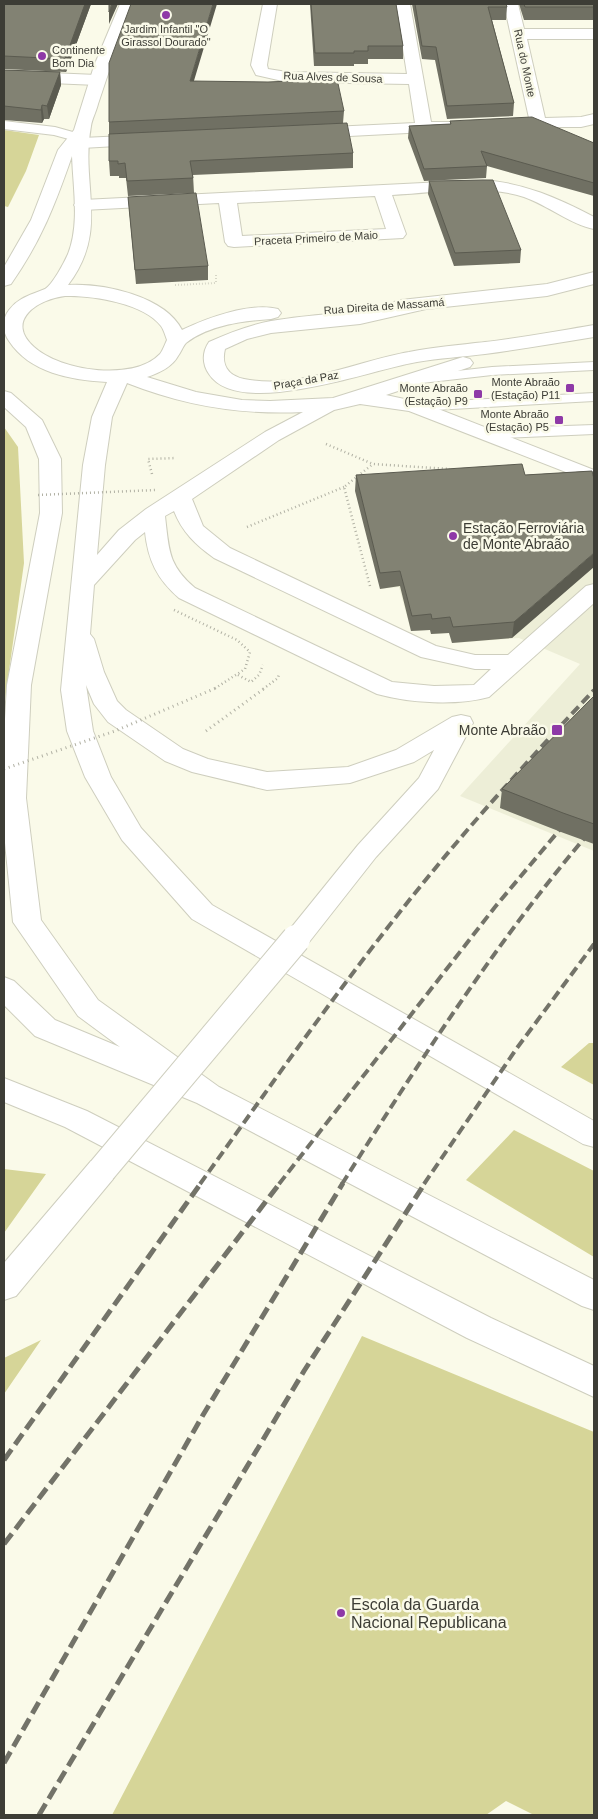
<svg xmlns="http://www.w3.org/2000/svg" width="598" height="1819" font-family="Helvetica,sans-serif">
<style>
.built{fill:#edeed7}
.green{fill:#d6d598}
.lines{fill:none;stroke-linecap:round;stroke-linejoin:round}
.lane-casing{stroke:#cecebe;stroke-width:2}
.street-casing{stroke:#cecebe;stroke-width:2}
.secondary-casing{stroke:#cecebe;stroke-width:2}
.path-far2{stroke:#b1b1a4;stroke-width:2;stroke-dasharray:0.5 2.5;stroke-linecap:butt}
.path-far1{stroke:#b1b1a4;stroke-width:2.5;stroke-dasharray:1 3;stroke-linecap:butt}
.path{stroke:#b1b1a4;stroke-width:3;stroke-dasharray:1 4;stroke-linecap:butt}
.lane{fill:#fff;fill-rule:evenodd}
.street{fill:#fff;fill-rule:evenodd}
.secondary{fill:#fff;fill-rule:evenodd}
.rail-far1{stroke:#737369;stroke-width:4;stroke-dasharray:10 5;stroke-linecap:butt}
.rail{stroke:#737369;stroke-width:5;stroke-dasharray:13 6;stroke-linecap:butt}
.secondary-bridge-casing{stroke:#cecebe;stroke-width:30;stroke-linecap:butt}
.path-bridge-far1{stroke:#b1b1a4;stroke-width:2.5;stroke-dasharray:1 3;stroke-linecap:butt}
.path-bridge{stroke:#b1b1a4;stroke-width:3;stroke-dasharray:1 4;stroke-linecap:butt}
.secondary-bridge{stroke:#fff;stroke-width:28}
.wall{fill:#707063}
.shaded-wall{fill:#5b5b50}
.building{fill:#828273;stroke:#5b5b50}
.poi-dot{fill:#8e39a7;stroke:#fafae9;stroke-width:2}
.labels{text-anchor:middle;stroke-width:5;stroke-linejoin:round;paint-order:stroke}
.far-poi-label{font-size:11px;fill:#3d3d36;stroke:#fafae9;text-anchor:end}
.far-street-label{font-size:11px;fill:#3d3d36;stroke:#fafae9}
.poi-label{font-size:14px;fill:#3d3d36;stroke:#fafae9;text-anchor:start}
.near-poi-label{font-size:16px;fill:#3d3d36;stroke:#fafae9;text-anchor:start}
</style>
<rect width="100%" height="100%" fill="#fafae9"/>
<path class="built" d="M594 500V851L460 796 580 664 519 638 452 643 449 633 431 634 430 630 411 631 399 587 380 589Z"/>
<path class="green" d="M4 130 39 135 26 171 8 207 4 206Z
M4 427 18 447 24 563 4 707Z
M589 1043H594V1085L561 1067Z
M514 1130 594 1171V1257L466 1180Z
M4 1169 46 1174 4 1233Z
M362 1336 594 1432V1815H534L506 1801 486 1815H112Z
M41 1340 4 1394V1358Z"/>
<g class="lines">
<defs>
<path id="lane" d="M4 121 55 127 80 134 82 137 76 141 54 135 4 129Z
M594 362V370L492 375 413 384 408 383 406 380 408 377 413 376 492 367Z
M594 393V401L416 411 411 410 409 407 411 404 416 403Z
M594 425V434L483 439 478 437 475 434 478 431 483 429Z"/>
<path id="street" d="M263 4H277L267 65 268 69 287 72 407 74 396 4H410L431 122H452L454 126 452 130 446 131 311 138 305 137 303 133 305 129 311 128 415 123 409 84 287 82 256 75 251 65Z
M504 4H518L524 29H594V39H527L545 118 581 117 594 114V124L581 127H500L498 123 500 119 529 118Z
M4 71 97 75 103 77 105 80 103 83 97 85 4 81Z
M146 135 152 136 154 140 152 144 82 148 76 147 74 143 76 139 82 138Z
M483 180C524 183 558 198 594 217V229C572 225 547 205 524 197 485 184 433 193 392 195L406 234 403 238 234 247 228 246 225 242 219 203 83 210 77 209 74 205 77 201 83 200ZM375 196 386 229 242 236 237 203Z"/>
<path id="secondary" d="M120 4H134C121 37 109 70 98 104 96 112 92 119 91 126 80 185 110 230 68 285 103 283 165 296 182 330 207 318 250 302 278 309L281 313 278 317 271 319C243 321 209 325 186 343 183 346 181 352 178 356 172 367 159 373 147 377L196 392 242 400 270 401 333 398 463 357 470 359 473 363 470 367 386 395 423 403 594 470V483L409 411 360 404 334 410 279 440 192 499 203 526 230 548 436 646 475 655H508L586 586 594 584V603L489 697C456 706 410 703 377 694L179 598C157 579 148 560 145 532L135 540 94 585 90 634 94 639 104 672 117 701 126 710 183 749 208 759 267 772 348 767 396 750 452 717 461 715 470 717 473 723 438 789 376 857 306 946 296 949 286 946 282 939 358 845 419 778 434 750 414 762 350 783 267 790 192 772 165 761 108 722 94 704 86 685 93 731 111 777 141 828 212 905 594 1121V1147L583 1144 192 919 122 840 85 777 67 731 61 690 83 465 92 417 107 382C71 380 30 373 9 341 2 331 2 319 9 310 19 297 31 295 45 289 53 284 64 263 68 254 80 224 73 187 72 156 55 205 41 241 11 284L4 286V267L31 220 58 150 74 130 94 66ZM65 296C91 295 144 303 161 326 164 330 165 335 167 340 165 344 163 350 160 354 134 382 60 371 34 347 4 320 39 299 65 296ZM127 383C185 406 241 415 303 412L265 432 146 509 119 530 97 555 105 465 112 417ZM174 511C182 532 196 545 214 558L421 657 475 669H491L474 685 434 686 392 682 195 588C168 565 169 550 165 516Z
M594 272V284L547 296 426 309 360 324 271 333 247 339 225 349C221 365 228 376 244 379 299 390 356 361 409 352 434 347 459 345 485 342 521 338 558 331 594 325V337C558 343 521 349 485 354 462 357 439 358 417 362 373 369 239 420 209 374 202 364 202 352 209 342 229 333 249 325 271 321 311 314 351 314 392 305L394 302 401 300 547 284Z
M4 391 11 393 42 420 61 459 62 513 31 685 26 798 41 920 98 1000 219 1087 594 1280V1310L582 1306 197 1103 35 1036 4 1005V977L14 981 55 1020 120 1047 78 1016 13 922 4 833V736L7 685 40 513 39 459 26 427 4 407Z
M4 1078 87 1111 491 1318 594 1366V1397L467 1338 65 1127 4 1102Z
M102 1158 113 1161 118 1170 113 1179 16 1296 4 1300V1263L91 1161Z"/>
</defs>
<use href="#lane" class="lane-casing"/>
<use href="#street" class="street-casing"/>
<use href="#secondary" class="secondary-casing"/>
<path class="path-far2" d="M175 285 216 283V275"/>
<path class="path-far1" d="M326 444 373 464 450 469
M152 474 148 459 176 458
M247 527 344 487
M370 586 344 487 373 464
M238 675 251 682 259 675 263 665
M263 689 278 678 279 674"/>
<path class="path" d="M206 731 265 688"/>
<use href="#lane" class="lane"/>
<use href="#street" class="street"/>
<use href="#secondary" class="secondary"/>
<path class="rail-far1" d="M200 1184C274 1081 347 976 428 877 481 812 537 751 594 690
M279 1184 495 907 567 821
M342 1184C420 1061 499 937 594 827
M424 1184 517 1048 594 944"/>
<path class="rail" d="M4 1460 201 1183
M4 1544 280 1183
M4 1763 203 1415 343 1183
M39 1815 304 1371 425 1183"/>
<defs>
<path id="secondary-bridge" d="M102 1170 296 939"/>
</defs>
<use href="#secondary-bridge" class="secondary-bridge-casing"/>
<path class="path-bridge-far1" d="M38 495 156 490
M174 610 237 640 250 652 245 669 214 689"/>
<path class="path-bridge" d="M4 769 115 731 216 688"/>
<use href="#secondary-bridge" class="secondary-bridge"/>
</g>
<path class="wall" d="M4 4H91L66 72 4 69Z
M310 4H396L403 46V59H368V64H354V66H314Z
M412 4H506L507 7 506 20H492L514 103 513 116 447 119 435 60 422 59Z
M519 4H594V20H524Z
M4 70 60 72 61 85 49 119H44L42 123 4 120Z
M194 81 344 111 343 123 353 153V168L193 175 194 193 128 196 126 178H119V176H110L109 161V122Z
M450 121 594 143V196L487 166 486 178 424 181 408 138 409 126 450 124Z
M429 181 521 250 520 263 454 266 428 194Z
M128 197 208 266V280L136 284Z
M592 471 512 638 452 643 449 633 431 634 430 630 411 631 400 586 380 589 355 491 356 475H525Z
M594 696V844L561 832 500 808 502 789Z"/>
<path class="shaded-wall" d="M85 4H91L66 72 65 59Z
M112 4H118L109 24V12Z
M213 4H217L190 94V81Z
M60 72 61 85 49 119 47 106Z
M42 105 44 119 42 123 41 110Z
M594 553V567L512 638 514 622Z"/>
<path class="building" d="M4 4H85L65 59 4 56Z
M109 4H112L109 12Z
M131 4H213L190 81 268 82 337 79 344 111 109 122V63Z
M311 4H396L403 46H368V51H354V53H315Z
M415 4H506L507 7H488L514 103 447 106 436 47 422 46Z
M524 4H594V7H525Z
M4 70 60 72 47 106 42 105 41 110 4 106Z
M532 117 594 143V183L481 151 487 166 424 169 409 126 451 124 450 121Z
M347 123 353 153 190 161 193 178 127 181 125 163 118 164V161H109V134Z
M493 180 521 250 455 253 429 181Z
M196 193 208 266 135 270 128 197Z
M522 464 525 475 592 471 594 479V553L514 622 453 627 450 617 432 619 431 614 412 616 400 571 380 573 356 475Z
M594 696V824L563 813 502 789Z"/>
<g class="poi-dot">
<circle cx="166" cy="15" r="5"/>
<circle cx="42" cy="56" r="5"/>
<rect x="565" y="383" width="10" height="10" rx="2.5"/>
<rect x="473" y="389" width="10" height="10" rx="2.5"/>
<rect x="554" y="415" width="10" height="10" rx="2.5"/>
<circle cx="453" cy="536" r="5"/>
<rect x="551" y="724" width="12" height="12" rx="2.5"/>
<circle cx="341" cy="1613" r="5"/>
</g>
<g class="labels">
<g class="far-poi-label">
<text x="166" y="33" text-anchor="middle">Jardim Infantil "O<tspan x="166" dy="13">Girassol Dourado"</tspan></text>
<text x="52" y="54" text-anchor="start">Continente<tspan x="52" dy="13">Bom Dia</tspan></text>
<text x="560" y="386">Monte Abraão<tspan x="560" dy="13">(Estação) P11</tspan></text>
<text x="468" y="392">Monte Abraão<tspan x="468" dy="13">(Estação) P9</tspan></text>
<text x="549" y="418">Monte Abraão<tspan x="549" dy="13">(Estação) P5</tspan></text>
</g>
<g class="far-street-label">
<text transform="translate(525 63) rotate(78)" y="4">Rua do Monte</text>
<text transform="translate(333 77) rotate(2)" y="4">Rua Alves de Sousa</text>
<text transform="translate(316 238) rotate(-3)" y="4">Praceta Primeiro de Maio</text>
<text transform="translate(384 306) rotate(-4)" y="4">Rua Direita de Massamá</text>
<text transform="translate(306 380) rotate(-10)" y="4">Praça da Paz</text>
</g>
<g class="poi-label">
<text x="463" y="533">Estação Ferroviária<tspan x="463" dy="16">de Monte Abraão</tspan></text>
<text x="546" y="735" text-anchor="end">Monte Abraão</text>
</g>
<g class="near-poi-label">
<text x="351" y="1610">Escola da Guarda<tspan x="351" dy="18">Nacional Republicana</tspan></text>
</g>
</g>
<rect width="598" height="1819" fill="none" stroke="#3d3d36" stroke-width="10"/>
</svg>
